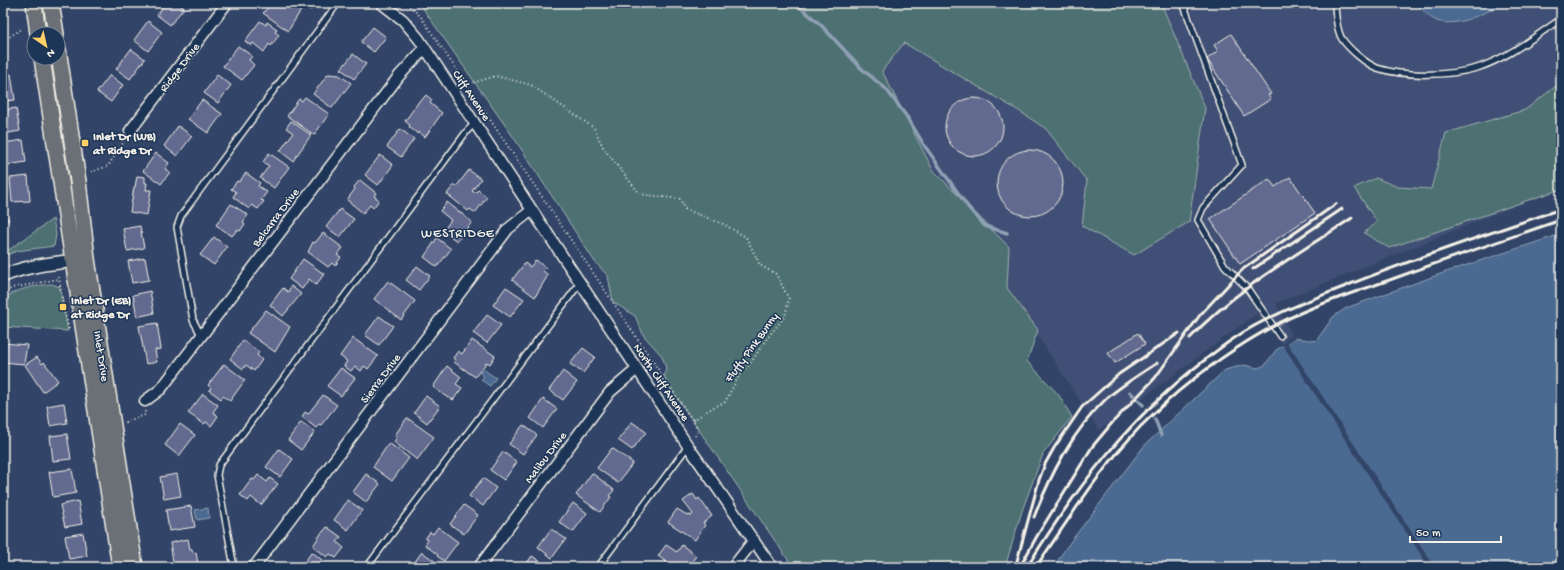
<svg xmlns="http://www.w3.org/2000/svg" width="1564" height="570" font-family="'Gochi Hand',sans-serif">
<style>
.built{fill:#415074}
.green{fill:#4d7173;stroke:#a0b1ae}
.water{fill:#4c6b91;stroke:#8fa1b4}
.pier{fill:#324568}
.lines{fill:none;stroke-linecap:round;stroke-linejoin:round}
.stream{stroke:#8fa1b4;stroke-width:3.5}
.building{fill:#636a90;stroke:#f4f1e8}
.service-casing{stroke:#f4f1e8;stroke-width:8}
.minor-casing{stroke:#f4f1e8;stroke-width:13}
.tertiary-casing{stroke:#f4f1e8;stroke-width:15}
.primary-casing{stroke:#f4f1e8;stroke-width:18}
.path{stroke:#f4f1e8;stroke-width:2;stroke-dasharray:1 3;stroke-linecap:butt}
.service{stroke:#1d3557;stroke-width:5}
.minor{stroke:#1d3557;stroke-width:10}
.tertiary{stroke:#1d3557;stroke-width:12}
.primary{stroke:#6b6f74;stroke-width:15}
.rail{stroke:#f4f1e8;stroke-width:3}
.poi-dot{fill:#ffd166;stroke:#1d3557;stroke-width:1.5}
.labels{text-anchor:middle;stroke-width:3;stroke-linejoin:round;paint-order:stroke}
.street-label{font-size:12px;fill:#f4f1e8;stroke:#1d3557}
.poi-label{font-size:12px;font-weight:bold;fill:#f4f1e8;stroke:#1d3557;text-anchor:start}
.neighbourhood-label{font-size:13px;letter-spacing:1px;fill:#f4f1e8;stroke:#1d3557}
</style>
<rect width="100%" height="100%" fill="#324568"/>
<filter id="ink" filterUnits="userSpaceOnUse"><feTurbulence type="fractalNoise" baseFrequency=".025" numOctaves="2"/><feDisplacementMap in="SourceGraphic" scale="8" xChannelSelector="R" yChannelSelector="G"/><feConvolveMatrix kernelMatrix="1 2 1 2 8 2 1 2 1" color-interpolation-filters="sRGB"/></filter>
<g filter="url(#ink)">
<path class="built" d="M822 3H1561V189L1524 202 1276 303 1292 335 1285 339 1435 567H1429L1281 342 1256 314 1099 430Z"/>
<path class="green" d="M419 3H1161L1205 108 1189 222 1134 255 1082 226 1087 181 1046 129 1019 111 904 43 882 71 933 170 1009 247 1007 288 1038 330 1027 361 1058 394 1072 417 1043 454 1022 511 1005 567H793L664 379 666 368 662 356 644 336 635 316 613 302 608 276 595 262 514 138Z
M1559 39H1561V189L1389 248 1364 233 1377 222 1354 188 1376 178 1398 187 1431 189 1446 133 1525 110 1560 83Z
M53 219 56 235 54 246 17 251 3 256V254Z
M52 284 60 287 68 331 3 327V299C18 288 34 286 52 284Z"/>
<path class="water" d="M1416 3H1505C1485 12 1459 28 1437 21 1429 18 1422 9 1416 3Z
M1561 234V567H1054L1065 549 1144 446 1225 370 1244 365 1258 368 1265 365 1276 350 1296 338 1316 341 1333 317 1346 308 1443 273Z
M483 369 496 378 490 386 481 380 484 376 480 373Z
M208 508 209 518 197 520 195 510Z"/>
<path class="pier" d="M1286 341 1435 567H1429L1282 344Z"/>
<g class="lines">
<path class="stream" d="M795 3 820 24 862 69 886 89 907 117 924 145 968 207 985 226 1007 233
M1130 392 1143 405
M1155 419 1161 435"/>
</g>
<path class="building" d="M166 3H178L184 8 170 25 157 15Z
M273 3H297L303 7 288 31 263 13 270 5 271 6Z
M307 3H315L311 10 305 6Z
M148 21 162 32 148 51 134 40Z
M260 21 266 25 267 22 277 29 275 32 279 35 271 46 269 44 264 52 253 43 251 46 245 41Z
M373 27 386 37 374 52 361 42Z
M1231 34 1271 94 1268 95 1271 99 1244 116 1207 59 1218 51 1214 45Z
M238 46 252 56 249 60 254 65 242 80 223 66Z
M131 49 145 59 130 79 116 69Z
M353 54 366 64 354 79 341 69Z
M11 74 15 100 3 101V75Z
M328 74 339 75 351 83 332 108 313 94Z
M110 75 123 85 111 102 97 92Z
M217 75 231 85 218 103 204 93Z
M426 95 432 100 430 103 442 113 425 137 419 132 418 134 409 127 410 125 405 121 420 100 421 101Z
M305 97 329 114 314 135 287 116 299 99 302 101Z
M945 127a29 29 0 1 1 58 0a29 29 0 1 1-58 0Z
M202 100 222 114 208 133 188 119Z
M16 108 20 131 3 134V110Z
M291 121 311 135 293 161 280 151 293 133 286 128Z
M178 126 192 136 177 156 164 146Z
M400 129 414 139 401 157 387 147Z
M23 140 26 162 7 165 4 143Z
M997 183a33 33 0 1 1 66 0a33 33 0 1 1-66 0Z
M156 153 169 163 165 169 170 172 161 184 143 171Z
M269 153 289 167 274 188 260 178 269 166 263 162Z
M380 155 393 165 378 185 365 175Z
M469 170 481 179 472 191 475 193 478 190 487 197 475 213 470 209 468 211 447 194 454 185 456 187Z
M246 173 260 183 258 186 267 192 261 200 264 201 258 209 252 205 249 209 233 197 236 192 231 189 237 181 239 182Z
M28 176 30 201 12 202 10 178Z
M137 176 145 177V183H147L146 190H151L147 215 130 212 134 187H135Z
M1290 177 1315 213 1240 264 1210 219 1269 179 1275 187Z
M360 180 376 193 374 196 379 200 373 208 370 205 363 213 347 200 355 189 354 187Z
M447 202 472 222 457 241 443 231 451 220 440 211Z
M231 204 248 215 243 222 245 224 240 231 237 230 232 236 216 225Z
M340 209 354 219 340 237 326 227Z
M3 211 9 220 3 224Z
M140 226 144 248 127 251 123 229Z
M323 233 343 248 337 255 341 257 335 266 332 263 328 267 308 252 313 242 315 243Z
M214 237 227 247 214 265 200 255Z
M437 238 451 249 437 267 424 257Z
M145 258 149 280 132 283 128 261Z
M303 259 324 274 316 285 309 279 302 289 289 279Z
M536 260 546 268 543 271 548 275 535 297 512 280 525 263 530 267Z
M417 266 430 276 419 290 406 280Z
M388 281 415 301 401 320 374 299Z
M291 286 301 294 283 316 270 305 283 288 288 292Z
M506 287 524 299 510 317 493 305Z
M150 291 154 313 137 317 133 295Z
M266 310 290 327 275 352 248 333Z
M487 315 501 325 487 343 473 333Z
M379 316 393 326 379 345 365 335Z
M157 323 161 349 155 350 157 362 146 364 139 326Z
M1138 333 1145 344 1115 363 1108 353Z
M353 338 378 356 368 369 364 366 361 371 355 366 351 371 344 366 347 361 340 356Z
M243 340 259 352 257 355 262 360 254 371 246 365 243 369 230 359Z
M472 340 495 356 490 364 487 362 475 377 454 362 455 360 453 358 458 351 462 354Z
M3 343 27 345 24 364 3 362Z
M583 348 595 357 583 373 570 364Z
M37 357 42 364 44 362 58 381 43 392 25 365Z
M224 364 245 380 230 401 223 396 221 399 209 390 211 388 208 385Z
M447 366 461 377 456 384 462 388 453 400 448 397V398L433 387Z
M341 368 355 378 341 396 327 386Z
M563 371 577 382 563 400 549 390Z
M203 394 218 405 213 412 218 416 211 426 206 422 204 424 188 413Z
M323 395 337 405 321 425 319 424 316 428 302 417 305 412 308 414Z
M426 396 440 406 427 423 414 413Z
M543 399 557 409 543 428 530 418Z
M64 403 67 423 50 426 47 406Z
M407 418 434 437 417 460 394 442 397 437 395 435Z
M301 422 315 432 301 450 288 440Z
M632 422 646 432 632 450 618 440Z
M180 424 195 435 179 456 165 445Z
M523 425 537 435 523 454 509 444Z
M67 434 71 459 53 461 50 436Z
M389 443 409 458 392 481 373 467Z
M612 448 633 463 618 483 597 468Z
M279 449 293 459 280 477 266 467Z
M503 452 517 462 504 480 490 470Z
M72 469 76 493 53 497 49 472Z
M592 473 614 490 609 496 611 497 600 512 576 495Z
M177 474 181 496 164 499 160 477Z
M366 474 380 484 366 502 353 492Z
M258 475 267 482 270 478 278 484 261 505 251 497 248 501 240 495 252 479 254 480Z
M483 478 496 488 483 506 469 496Z
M693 494 697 500 699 498 712 516 703 523 705 525 695 540 668 522 677 509 687 515 688 514 691 516 693 514 683 501Z
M348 500 362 510 348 530 334 520Z
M78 501 82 524 65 527 60 505Z
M573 503 587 513 573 532 559 522Z
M464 505 478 515 464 534 450 524Z
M191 506 195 527 169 531 166 510Z
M327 527 341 537 337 542 344 548 336 558 330 554 327 557 313 546 322 532H323Z
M438 527 458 542 444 561 437 556 438 555 425 545 428 540 425 539 430 532 433 534Z
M551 529 566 539 552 558 538 547Z
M83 533 87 556 69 559 65 536Z
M188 539 190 549H192L193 553 196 552 198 565 187 567H174L170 543Z
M666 545 677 552 682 545 696 556 688 567H673L658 556Z
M312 552 322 560 320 563 325 567H299L301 563 303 564Z
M422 552 439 564 437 567H411Z
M532 556 547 566 546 567H524Z"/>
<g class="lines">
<defs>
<path id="service" d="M1183 3 1242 165 1203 208 1198 220 1225 266 1247 288 1280 336
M1335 3C1335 12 1337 31 1342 39 1349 49 1365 63 1377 68 1404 77 1449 76 1477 68 1508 58 1534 37 1561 19
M201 335 193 320 177 227 181 216 338 3
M234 567 217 475 219 465 467 131 475 123
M367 567 580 283
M598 567 688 446"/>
<path id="minor" d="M381 3 403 20 419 39 688 446 772 567
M130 131 227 3
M145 401 161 389 399 76 425 48
M254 567 508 229 532 210
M479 567 610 392 637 369
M733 567 754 540"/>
<path id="tertiary" d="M3 276C27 265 56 263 82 260"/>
<path id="primary" d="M34 3 38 34
M51 3 56 34
M58 49 78 181 87 259 135 567
M42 58 120 567"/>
</defs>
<use href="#service" class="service-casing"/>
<use href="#minor" class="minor-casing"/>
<use href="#tertiary" class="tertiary-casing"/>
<use href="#primary" class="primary-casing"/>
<path class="path" d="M407 3 421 17 429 29 699 430 695 436
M3 41 23 28
M466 85 496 76 531 85 594 128 604 149 640 194 680 199 685 209 723 224 746 237 760 265 776 274 789 299 785 316 765 341 750 364 741 372 725 402 712 408 692 421
M91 172 108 166 125 140
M59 277 63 307 69 329
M3 294 12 288 59 279
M125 422 145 415V411"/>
<use href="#service" class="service"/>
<use href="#minor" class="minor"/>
<use href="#tertiary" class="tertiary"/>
<use href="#primary" class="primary"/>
<path class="rail" d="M1253 269 1342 209
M1190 338C1236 289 1296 255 1352 218
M1034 517C1051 474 1073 430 1107 398 1122 385 1140 374 1157 363
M1017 561 1039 480 1045 464 1054 448 1082 407 1119 374 1179 333
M1020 567 1037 536 1092 447 1112 423 1155 378 1200 315 1243 269 1336 204
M1027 567C1078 485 1129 418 1206 359 1215 352 1224 345 1233 339 1268 315 1309 301 1348 285 1418 257 1490 233 1561 209
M1036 567C1069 519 1100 469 1141 426 1186 380 1252 332 1312 308 1339 297 1367 288 1395 278 1450 258 1505 239 1561 220"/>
</g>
</g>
<g class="poi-dot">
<rect x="81" y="139" width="8" height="8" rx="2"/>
<rect x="59" y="303" width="8" height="8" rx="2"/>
</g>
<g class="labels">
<g class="street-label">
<text transform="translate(179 67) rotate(-53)" y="4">Ridge Drive</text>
<text transform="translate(472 95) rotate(56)" y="4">Cliff Avenue</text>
<text transform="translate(275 217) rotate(-53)" y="4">Belcarra Drive</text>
<text transform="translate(751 347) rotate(-54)" y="4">Fluffy Pink Bunny</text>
<text transform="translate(102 356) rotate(81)" y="4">Inlet Drive</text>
<text transform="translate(380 378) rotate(-53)" y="4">Sierra Drive</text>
<text transform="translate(662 382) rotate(56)" y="4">North Cliff Avenue</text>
<text transform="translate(545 457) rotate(-53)" y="4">Malibu Drive</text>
</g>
<g class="poi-label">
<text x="93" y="140">Inlet Dr (WB)<tspan x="93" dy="14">at Ridge Dr</tspan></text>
<text x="71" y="304">Inlet Dr (EB)<tspan x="71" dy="14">at Ridge Dr</tspan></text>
</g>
<g class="neighbourhood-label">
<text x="458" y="237">WESTRIDGE</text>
</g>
</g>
<rect width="1564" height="570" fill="none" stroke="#1d3557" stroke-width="16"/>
<rect x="8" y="8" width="1548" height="554" fill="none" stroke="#f4f1e8" stroke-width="1.5" filter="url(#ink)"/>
<g transform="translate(46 46) rotate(146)"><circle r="19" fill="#1d3557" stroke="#738091"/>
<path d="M0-3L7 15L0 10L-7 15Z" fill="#ffd166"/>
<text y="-6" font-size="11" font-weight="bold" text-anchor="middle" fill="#f4f1e8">N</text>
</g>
<path d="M1410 536v6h91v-6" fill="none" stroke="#f4f1e8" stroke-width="2"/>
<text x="1416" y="536" font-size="12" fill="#f4f1e8" stroke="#1d3557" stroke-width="3" paint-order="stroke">50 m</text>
</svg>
